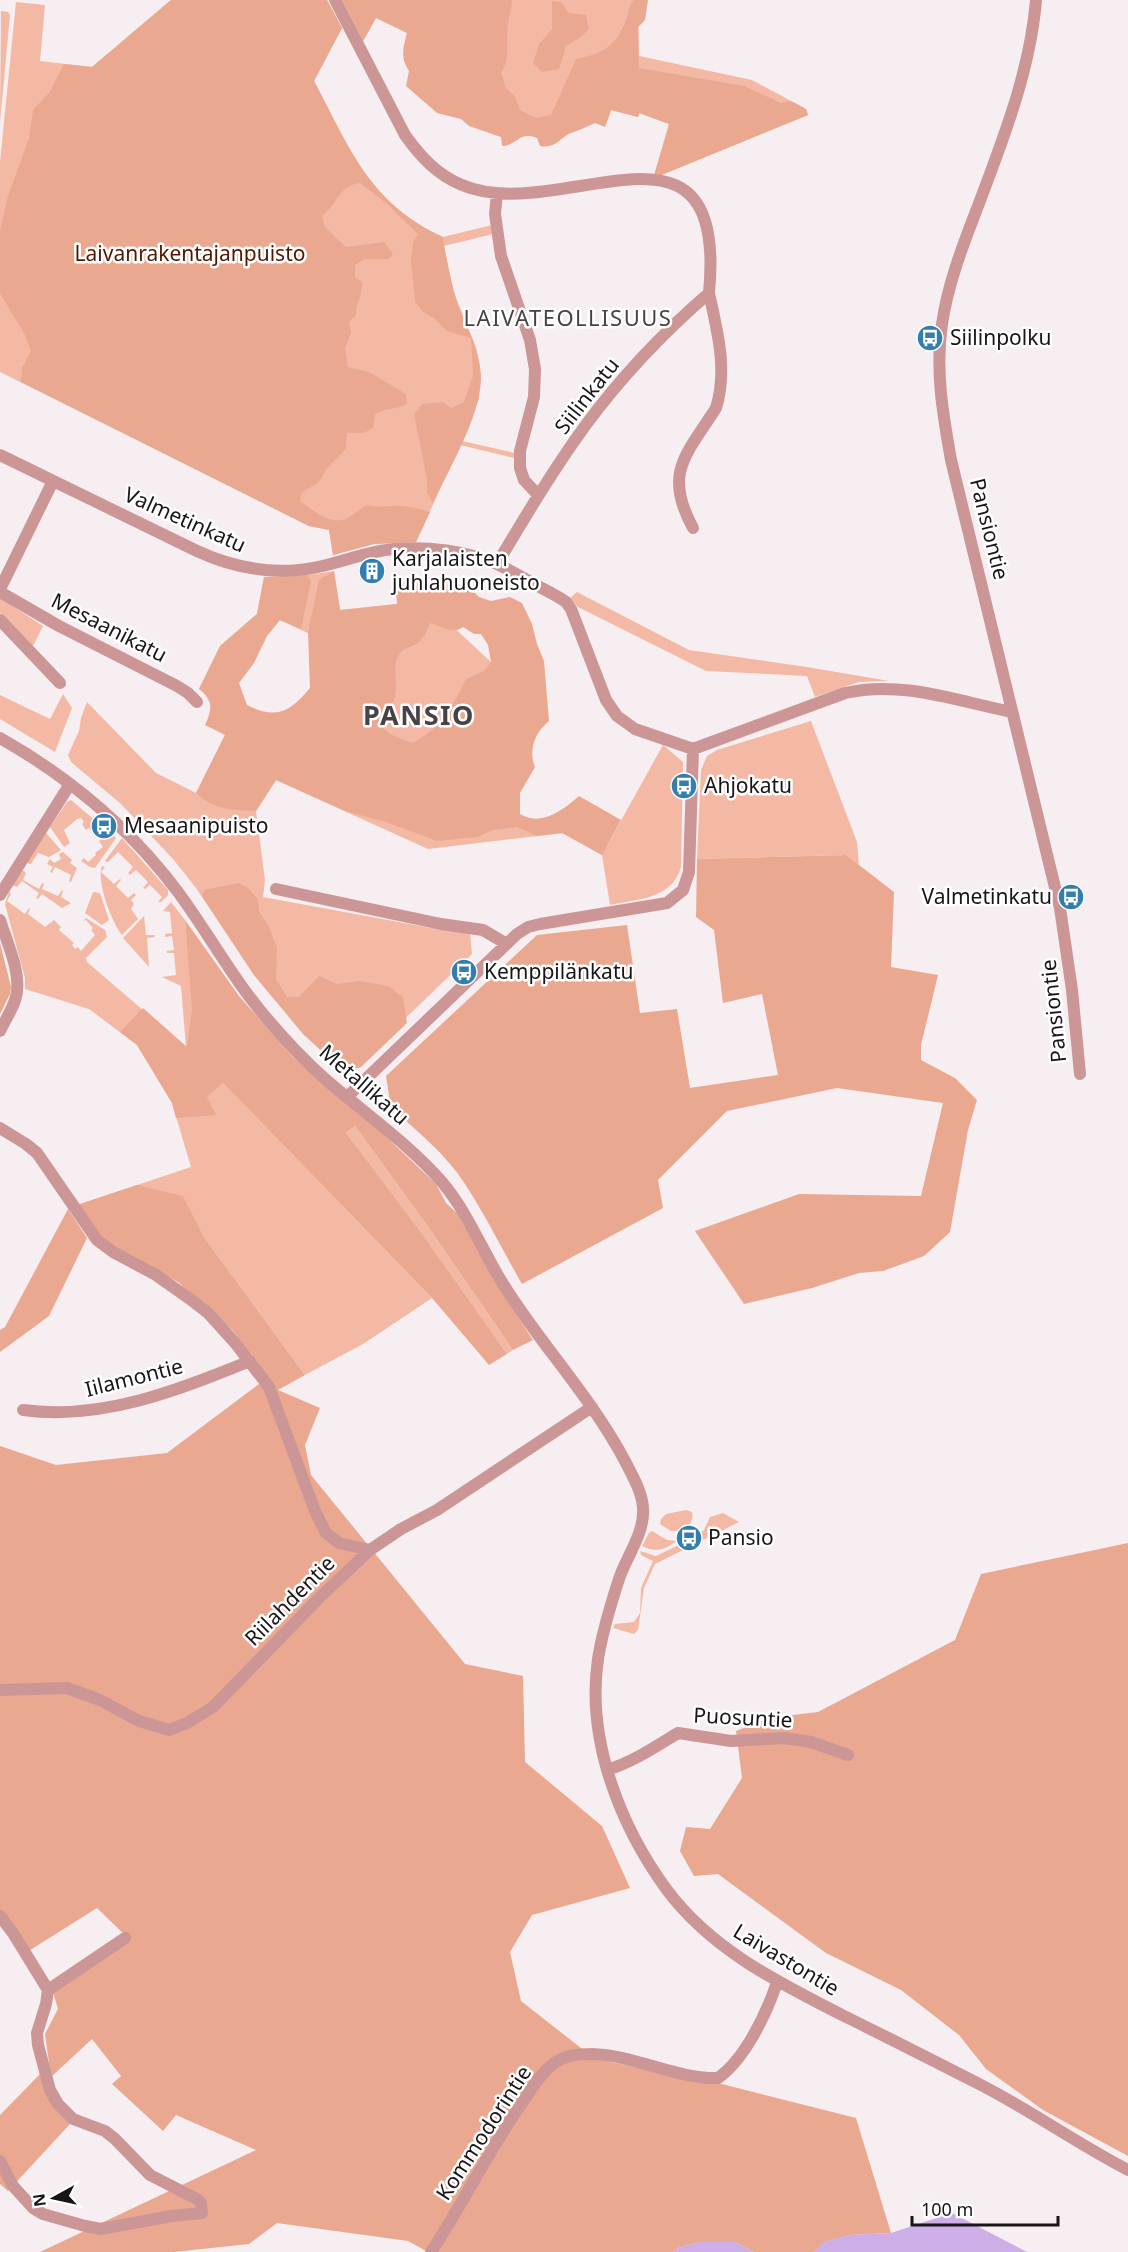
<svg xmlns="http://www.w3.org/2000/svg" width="1128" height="2252" font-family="'Noto Sans',sans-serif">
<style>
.green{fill:#f4b9a4;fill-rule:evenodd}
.forest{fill:#eaa891;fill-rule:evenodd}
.water{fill:#cdaee6}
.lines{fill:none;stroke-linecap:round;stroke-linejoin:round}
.minor{stroke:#cc9697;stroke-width:12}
.labels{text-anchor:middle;stroke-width:5;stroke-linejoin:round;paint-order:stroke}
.park-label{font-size:21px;fill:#511701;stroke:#fff}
.poi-label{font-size:21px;fill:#181516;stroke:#fff;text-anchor:start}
.street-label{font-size:21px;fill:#181516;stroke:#fff}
.neighbourhood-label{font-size:22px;letter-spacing:1.5px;fill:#484244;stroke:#fff}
.district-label{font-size:27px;font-weight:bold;letter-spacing:1.5px;fill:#484244;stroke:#fff}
</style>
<rect width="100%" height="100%" fill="#f6eef1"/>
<path class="green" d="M171 0H327L342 28 314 81C350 148 369 203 443 237L492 225 493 234 444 246 454 293 476 347 480 368 479 399 462 441 515 453 514 458 460 445 416 542 374 544 333 555 329 530 309 526 0 372V162L16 2 45 5 40 61 92 67Z
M342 0H638L639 56 752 80 806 109 808 115 659 176 669 124 640 113 638 117 611 110 608 120 517 132 427 42 376 18 363 41Z
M1 11 8 12 10 15 0 122Z
M334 571 340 610 398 604 435 610 491 662 517 827 565 821 608 844 663 745 683 762 681 867C672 899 638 899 610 905L602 855 563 833 428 849 276 780 256 811 265 880 263 897 431 928 470 933 472 954 358 1064 304 1035 254 975 196 888 173 859 121 804 71 762 68 755 79 731 81 718 87 702 156 773 196 793 225 735C218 722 210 696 199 689L220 646 257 614 264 577H294ZM273 617 323 640 306 725 239 712 232 687Z
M577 592 689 650 807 667 889 681 859 682 815 697 807 676 706 671 578 607 570 598Z
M0 598 43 626 33 646 0 613Z
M63 694 72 708 55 752 0 719V695L50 719Z
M811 721 857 842 859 865 846 855 697 859 701 770 707 756 717 750Z
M71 800 116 838 95 868 90 867 81 861 84 858 88 862 96 855 95 853 103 847 99 841 101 840 95 831 93 833 89 828 86 830 82 824 84 822 81 818 77 819 64 830 70 843 64 847 50 827 67 802Z
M46 833 61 850 49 857 38 853 31 864H29L27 862Z
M122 838 168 890V895L161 902H158L162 897 150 885 145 889 143 888 148 882 136 870 130 875 128 873 133 867 118 852 108 862 105 861Z
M63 852 72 860 70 863 77 868 71 882 69 881 71 875 55 867 52 873 50 872 53 867 47 864 50 859 54 863 61 859 59 854Z
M102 866 105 867 101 872 114 884 120 879 121 880 116 886 128 898 134 893 136 895 131 900 134 904 131 909 138 919 122 935C112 923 96 881 102 866Z
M22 870 26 873 23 880 39 889 42 883 44 884 42 889 58 896 62 890 63 891 61 897 71 903 62 908 42 894 38 899 36 898 39 893 22 881 17 887 14 886 13 885Z
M9 892 11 894 7 901 25 914 29 908 30 909 28 914 45 927 54 920 61 927 59 930 74 943 72 945 75 949 78 947 81 951 95 935 91 930 93 928 86 920 83 921 86 918 105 930 107 937 86 958 87 962 186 1047 181 986 162 977 176 975 174 953H167V951L174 950 172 936 165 937V934L172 933 170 912 163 911 171 902 185 920 203 1115 206 1097 223 1083 432 1298 363 1344 305 1375 204 1237 183 1197 77 1205 191 1167 172 1103 137 1045 89 1009 25 989V978L5 904Z
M93 892 100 893 109 920 102 925 85 913Z
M144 916 146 935H154L155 937 147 938 149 967 123 938Z
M355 1126 429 1228 513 1350 507 1354 346 1133Z
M686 1510 692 1512C695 1525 682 1532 671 1531L660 1524 661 1519 666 1514Z
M723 1513 739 1522 655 1564 644 1588 638 1630 634 1634 613 1628 615 1624 634 1622 640 1613 641 1588 653 1561 641 1555 640 1551 656 1556 685 1542 689 1543 704 1530 710 1517Z
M652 1531 667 1540 676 1541C665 1550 656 1553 642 1546L649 1533Z"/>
<path class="forest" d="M171 0H327L342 28 314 81C350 149 369 203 443 237 446 260 451 283 458 305 467 329 481 352 481 379 480 417 449 469 433 503L427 493V479L414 414 422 404 443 402 451 408 464 402 473 376 471 338 447 331 435 319 423 312 415 302 411 260 413 243 418 234 387 204 360 183C338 186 338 204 322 216L325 227 346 247 384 242 393 254 389 259H365L355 265V277L362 282C363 295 356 302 356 315L349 322 351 333 345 348 348 367 369 372 406 394 407 403C398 411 386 406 375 415L373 428 364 433H347L346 449 325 470 322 478 315 485 302 492 300 501C312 510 330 525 345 519 353 515 360 509 367 505 377 508 381 506 391 506 404 505 417 508 430 512L416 542 374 544 333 555 329 530 309 526 21 382 22 368 31 351 25 335 0 293V230L8 196 29 138 33 110 49 93 64 64 92 67Z
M342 0H512C512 9 509 16 508 24 505 41 512 57 501 72L506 88 515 96 520 110 536 118 551 115 576 59C613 52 622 38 631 3L634 0H648L645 20 638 27 639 68 744 86 781 103 791 101 806 109 808 115 659 176 654 175 669 124 639 113 638 117 611 110 605 127 595 123C587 127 579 130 571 133 559 138 556 149 540 146L537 138C519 131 518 145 502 146L501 137 469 126 461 119 437 113 406 86 409 71C400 57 403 48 407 33L376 18 363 41Z
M552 1 561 2 569 13 586 15 589 29 581 37 566 46 559 69 542 72 533 63 539 44 552 29Z
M334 571 340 610 397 604 395 582H449L467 585 479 597 491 601 510 597 522 603 532 624 537 644 544 661 549 721C535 732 528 750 535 767L520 793V814C541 827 563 810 579 796L621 820 602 855 562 833 537 836 517 827 493 830 477 837 437 841 386 822 345 811 276 780 256 811C232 810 215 810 196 793L225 735 205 725C212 711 214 698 199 689L220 646 257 614 264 577 307 575 311 581 301 629 280 620 267 636 254 663 239 683 247 705C276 720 290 712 310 688L308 632 319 580ZM430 623C442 626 452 635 463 627L474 634H481L488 645 491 662 484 671 466 679 453 704 443 712C440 727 425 736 412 743L390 734 380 725C381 713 393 708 395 697 398 685 393 671 397 659 403 646 409 649 418 643 425 638 427 629 430 623Z
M846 855 894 892 891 967 938 975 921 1045V1060L955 1078 977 1100 968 1130 950 1232 924 1256 883 1271 859 1273 812 1288 744 1304 695 1231 799 1194 921 1196 943 1103 837 1088 727 1111 658 1180 663 1208 522 1284C503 1251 486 1216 465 1184 446 1154 417 1131 391 1108L386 1076 537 935 627 925 640 1013 677 1009 690 1088 778 1075 762 994 723 1003 714 930 696 917 697 859Z
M238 883 247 887 258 899 259 911 269 927 277 948 276 979 287 997H299L319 976 337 984 360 981 388 986 403 997 407 1023 361 1067 351 1070 341 1069 304 1035 254 975 202 896 204 890Z
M185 920 239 996 293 1057 380 1131 436 1184 446 1203 459 1215 499 1288 533 1340 513 1350 429 1228 355 1126 346 1133 421 1233 507 1354 489 1365 432 1298 223 1083 207 1097 216 1115 176 1118 172 1103 137 1045 120 1032 143 1008 187 1047 192 1009Z
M0 943 11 987 10 994 0 1014Z
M137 1185 183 1196 204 1237 305 1375 278 1390 320 1408 305 1445 311 1475 465 1664 523 1676 525 1762 602 1826 630 1888 532 1915 510 1952 521 2001 595 2059 722 2084 856 2118 891 2233 851 2235 824 2242 814 2252H754L735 2242H700L678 2248 673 2252H428L408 2241 277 2223 249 2244 174 2252H40L256 2150 176 2115 163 2131 112 2084 121 2076 92 2039 51 2077 45 2034 58 2009 53 1992 130 1940 97 1908 27 1952 0 1914V1446L56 1465 167 1453 259 1384 272 1388 256 1360 232 1330 178 1282 108 1243 86 1219 77 1205Z
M68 1209 87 1238 49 1316 0 1352V1330L5 1327Z
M1128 1543V2156L1043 2110 986 2069 959 2035 901 1990 826 1953 718 1874 694 1876 680 1851 686 1827 710 1829 742 1778 736 1731 768 1718 818 1712 955 1640 981 1574Z
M41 2073 71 2123 8 2191 0 2184V2115Z"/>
<path class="water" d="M952 2213 1027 2252H814L823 2242 851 2235 891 2233Z
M700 2242H735L754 2252H673L678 2248Z"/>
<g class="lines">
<path class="minor" d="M335 0 405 135C420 156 437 175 462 185 560 227 728 92 709 293 664 332 621 377 585 426 553 470 525 517 497 564
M1036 0C1030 72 1003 139 978 206 963 245 948 283 942 324 935 370 943 415 951 460L1060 908 1072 990 1080 1074
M497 193 495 214 501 256 530 340 535 369 534 397 520 451V468L524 480 538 495
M0 455 197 551C236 569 275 576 318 567 343 562 368 551 394 549 427 546 466 551 497 564 510 570 522 577 534 584 545 590 556 595 566 602L571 609 606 700 617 716 635 729 693 749 845 693C902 680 956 701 1012 712
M693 528C663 473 686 455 716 408 728 370 717 330 709 293
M0 589 53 481
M0 592 59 626 177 686 188 693 197 702
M0 620 60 683
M0 738C69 777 130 828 178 892 209 934 234 981 269 1021 286 1041 304 1060 324 1078 363 1112 408 1143 442 1182 468 1213 482 1250 503 1284 541 1345 592 1398 626 1463 633 1477 642 1492 643 1508 645 1534 625 1558 618 1582 610 1607 602 1633 598 1659 586 1739 620 1826 667 1890 711 1949 777 1982 842 2015 889 2038 936 2062 983 2086 1033 2112 1078 2144 1128 2170
M276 889 441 924 483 930 505 943
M0 895 70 784
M0 920C7 943 22 973 16 997 13 1009 5 1020 0 1031
M347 1097 517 934 528 927 540 924 667 903 683 890 689 872 693 749
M0 1128 26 1144 37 1153 97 1240 113 1252 156 1275 190 1299 208 1313 236 1344 269 1387 315 1511 326 1533 339 1543 370 1550
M23 1410C101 1421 179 1390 250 1361
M0 1690 67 1688 100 1700 139 1721 169 1730 187 1723 213 1707 320 1597 370 1550 401 1529 437 1510 592 1407
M607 1770C633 1762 655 1747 678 1733L731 1741 784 1738 811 1742 848 1755
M0 1916 13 1933 48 1990 46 2004 37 2033 38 2045 50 2090 58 2104 73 2119 105 2131 115 2139 150 2175 197 2199 201 2203 202 2213 171 2216 101 2229 85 2226 43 2214 33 2208 13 2186 0 2161
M48 1990 125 1938
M431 2252C463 2204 488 2151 522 2103 531 2090 540 2074 553 2064 565 2055 578 2054 592 2054 635 2055 675 2079 718 2078 745 2059 767 2013 777 1982"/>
</g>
<defs>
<symbol id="bus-disc" viewBox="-11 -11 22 22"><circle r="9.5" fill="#327eb1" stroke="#fff"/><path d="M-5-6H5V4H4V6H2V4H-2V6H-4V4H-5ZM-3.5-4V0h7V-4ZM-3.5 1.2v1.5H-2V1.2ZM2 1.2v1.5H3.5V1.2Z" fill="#fff"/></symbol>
<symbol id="building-disc" viewBox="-11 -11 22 22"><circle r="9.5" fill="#327eb1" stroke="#fff"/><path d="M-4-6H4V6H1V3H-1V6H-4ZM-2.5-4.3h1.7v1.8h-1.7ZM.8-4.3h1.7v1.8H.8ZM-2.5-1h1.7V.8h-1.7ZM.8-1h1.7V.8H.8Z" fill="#fff"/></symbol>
</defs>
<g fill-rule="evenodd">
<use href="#bus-disc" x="915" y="323" width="30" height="30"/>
<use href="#building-disc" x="357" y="556" width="30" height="30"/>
<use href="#bus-disc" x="669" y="771" width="30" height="30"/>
<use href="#bus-disc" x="89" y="811" width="30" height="30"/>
<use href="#bus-disc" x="1056" y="882" width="30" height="30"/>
<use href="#bus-disc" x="449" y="957" width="30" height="30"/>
<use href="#bus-disc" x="674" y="1523" width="30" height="30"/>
</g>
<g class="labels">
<g class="park-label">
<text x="190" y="261">Laivanrakentajanpuisto</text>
</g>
<g class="poi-label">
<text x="950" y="345">Siilinpolku</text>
<text x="392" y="566">Karjalaisten<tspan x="392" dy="24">juhlahuoneisto</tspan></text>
<text x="704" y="793">Ahjokatu</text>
<text x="124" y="833">Mesaanipuisto</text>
<text x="1052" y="904" text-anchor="end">Valmetinkatu</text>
<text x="484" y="979">Kemppilänkatu</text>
<text x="708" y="1545">Pansio</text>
</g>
<g class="street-label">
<text transform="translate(587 396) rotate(-52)" y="7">Siilinkatu</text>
<text transform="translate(185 520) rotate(24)" y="7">Valmetinkatu</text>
<text transform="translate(989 529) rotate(76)" y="7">Pansiontie</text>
<text transform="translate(109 628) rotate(27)" y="7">Mesaanikatu</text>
<text transform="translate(1054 1011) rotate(-96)" y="7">Pansiontie</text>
<text transform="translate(364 1085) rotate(41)" y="7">Metallikatu</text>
<text transform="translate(134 1378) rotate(-14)" y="7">Iilamontie</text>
<text transform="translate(290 1601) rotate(-45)" y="7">Riilahdentie</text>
<text transform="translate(743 1718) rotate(3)" y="7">Puosuntie</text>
<text transform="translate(786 1960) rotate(31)" y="7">Laivastontie</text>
<text transform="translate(484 2133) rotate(-57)" y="7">Kommodorintie</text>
</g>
<g class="neighbourhood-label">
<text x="568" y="326">LAIVATEOLLISUUS</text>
</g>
<g class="district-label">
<text x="419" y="725">PANSIO</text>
</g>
</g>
<g transform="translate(54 2198) rotate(262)" stroke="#ffffff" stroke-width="4.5" paint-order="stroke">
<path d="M0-4.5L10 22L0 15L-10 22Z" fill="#181516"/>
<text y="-9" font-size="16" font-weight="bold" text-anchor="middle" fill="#181516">N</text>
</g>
<path d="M912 2216v9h146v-9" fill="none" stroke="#181516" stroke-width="3"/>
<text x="921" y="2216" font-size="18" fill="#181516" stroke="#ffffff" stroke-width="4.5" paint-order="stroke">100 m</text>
</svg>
